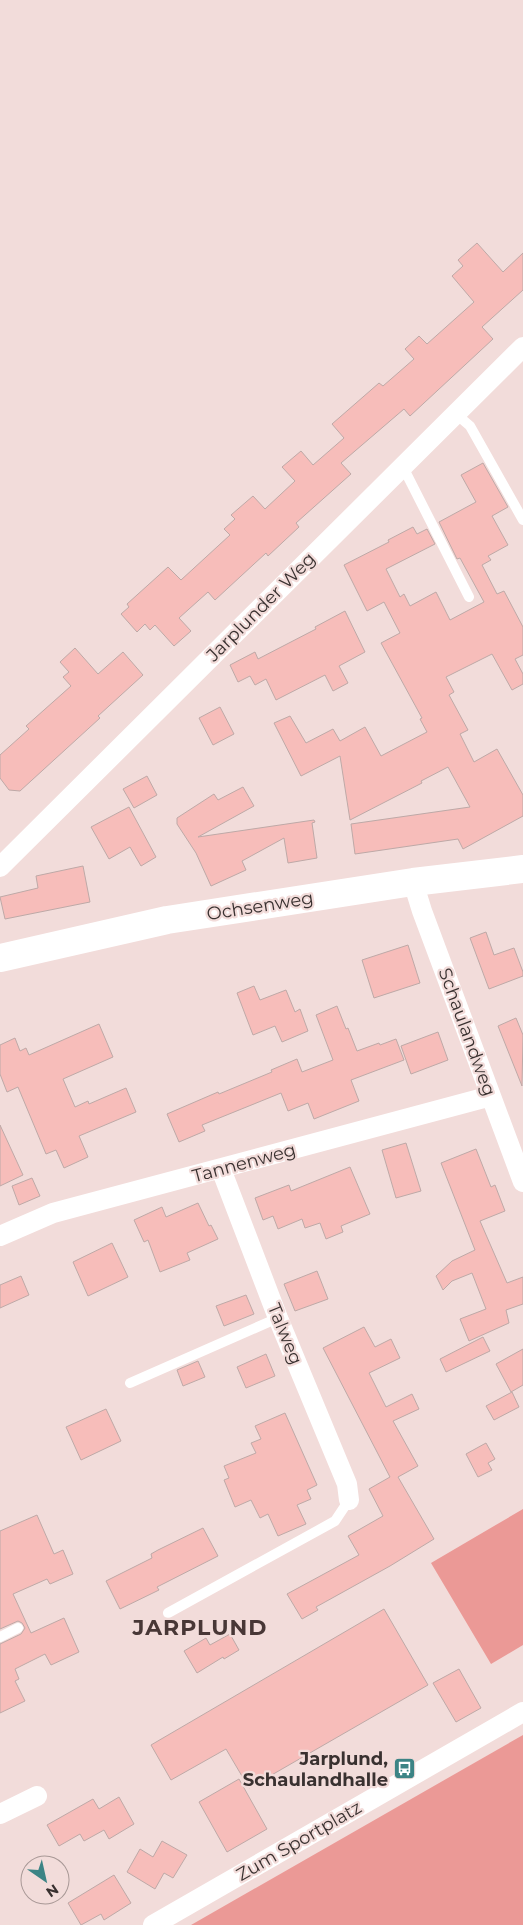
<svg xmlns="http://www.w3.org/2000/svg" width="523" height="1925" font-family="Montserrat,sans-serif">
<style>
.green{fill:#eb9996}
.building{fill:#f7bdba;stroke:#bea9a7}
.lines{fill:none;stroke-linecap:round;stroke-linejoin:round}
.lane{stroke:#fff;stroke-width:10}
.street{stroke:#fff;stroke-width:20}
.secondary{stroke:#fff;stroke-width:28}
.labels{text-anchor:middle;stroke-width:4.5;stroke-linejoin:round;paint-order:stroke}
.street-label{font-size:18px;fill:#393130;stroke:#f2dcda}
.poi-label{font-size:18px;font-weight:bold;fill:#393130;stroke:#f2dcda;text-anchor:end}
.district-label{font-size:22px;font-weight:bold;letter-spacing:1px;fill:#483736;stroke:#f2dcda}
</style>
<rect width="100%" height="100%" fill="#f2dcda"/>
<path class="green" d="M523 1509V1645L491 1664 431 1563Z
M523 1735V1925H191Z"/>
<path class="building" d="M477 243 503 272 523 253V290L482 327 493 339 410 416 404 409 341 463 351 474 296 523 299 527 268 556 266 553 215 600 208 592 179 618 191 631 174 646 155 625 150 630 145 624 137 632 121 614 129 607 127 604 168 567 181 580 230 535 224 529 235 519 231 515 253 496 265 509 295 481 282 467 301 451 313 465 344 438 332 424 379 383 383 386 414 359 405 349 419 336 427 344 474 302 452 276 463 266 458 260Z
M483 463 508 507 492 516 508 545 488 556 491 560 482 565 497 594 504 591 523 627V655L515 659 523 674V684L512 690 492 654 446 677 454 692 449 695 468 730 460 734 474 762 497 749 523 795V816L463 849 458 839 355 854 351 824 470 807 448 767 421 781 422 783 350 820 340 756 301 776 274 723 290 716 306 743 333 729 340 741 365 727 381 756 427 732 420 719 422 718 381 643 400 633 384 602 367 611 344 565 389 542 388 540 413 527 417 534 427 529 435 544 386 569 400 597 404 594 410 606 436 592 450 620 484 602 460 558 457 559 439 522 476 502 461 475Z
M345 611 365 652 339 666 348 683 333 691 325 675 276 700 266 679 255 685 250 676 238 682 230 665 255 652 258 659 316 629 315 627Z
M75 648 98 674 123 652 143 675 98 716 100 718 20 791 9 790 0 778V755L29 729 26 726 71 686 63 677 69 672 60 662Z
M220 707 234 734 213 745 199 718Z
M147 776 157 795 134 808 123 789Z
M243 787 254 806 198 837 314 820 315 822 312 823 317 858 288 863 284 838 242 861 246 870 211 886 196 853 177 824V818L214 794 218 800Z
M129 807 156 857 141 866 130 847 109 859 91 827Z
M83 866 90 902 5 919 0 897 38 888 36 876Z
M486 932 494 955 514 948 523 972V976L489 989 470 938Z
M408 945 420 983 374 998 362 960Z
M254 986 260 1000 286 990 295 1012 300 1009 308 1031 282 1042 275 1026 253 1035 237 993Z
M337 1006 346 1029 348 1028 357 1051 379 1043 380 1045 396 1039 404 1060 351 1080 359 1101 314 1119 308 1103 288 1111 281 1093 202 1125 205 1131 179 1142 167 1114 218 1092 219 1094 272 1072 271 1070 297 1059 302 1072 333 1060 316 1015Z
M516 1018 523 1035 522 1086 498 1026Z
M99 1024 113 1057 63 1079 75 1107 88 1101 89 1104 126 1088 136 1112 79 1136 88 1157 64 1168 56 1150 46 1154 18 1087 7 1092 0 1074V1045L15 1038 20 1051 26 1048 29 1055Z
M438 1032 448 1060 411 1074 401 1046Z
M0 1125 23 1175 0 1186Z
M406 1143 421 1191 396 1198 382 1150Z
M476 1149 491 1187 495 1185 505 1211 480 1221 507 1283 523 1277V1304L506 1310 509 1323 469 1341 460 1319 486 1309 472 1273 452 1281 443 1290 436 1276 452 1261 475 1250 441 1163Z
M350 1167 370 1214 341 1226 343 1232 326 1239 320 1223 305 1228 302 1219 278 1229 273 1216 263 1220 255 1198 289 1185 291 1191Z
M32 1178 40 1196 19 1205 12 1186Z
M198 1203 209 1226 211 1225 218 1239 187 1253 190 1260 160 1272 148 1240 144 1242 134 1220 162 1207 166 1217Z
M112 1243 128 1277 88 1296 73 1262Z
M317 1271 328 1299 295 1311 284 1284Z
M21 1276 29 1295 0 1308V1285Z
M246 1295 254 1314 224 1326 216 1306Z
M364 1327 375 1347 391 1339 400 1358 369 1373 386 1407 412 1394 419 1409 393 1421 418 1466 398 1477 434 1539 390 1566 316 1607 318 1610 302 1619 287 1594 359 1555 348 1536 383 1516 369 1489 390 1477 323 1348Z
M483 1337 490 1351 446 1372 440 1359Z
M523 1349V1385L511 1392 496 1364Z
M266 1354 275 1376 246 1388 237 1367Z
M198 1361 205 1377 183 1386 177 1370Z
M512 1392 519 1407 494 1420 486 1406Z
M106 1409 121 1441 81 1460 66 1427Z
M285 1413 317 1485 307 1490 311 1499 297 1505 306 1524 278 1536 268 1514 260 1518 251 1500 235 1507 224 1480 229 1478 224 1466 256 1453 251 1443 261 1439 255 1426Z
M486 1443 495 1459 488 1463 492 1470 478 1477 466 1454Z
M37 1515 54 1554 63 1550 73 1574 50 1584 47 1579 13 1594 31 1633 64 1618 79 1652 51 1665 45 1654 15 1669 19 1679 15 1681 25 1701 0 1713V1644L21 1634 25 1628 22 1623 18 1621 0 1629V1531Z
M203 1528 218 1556 157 1587 159 1590 120 1609 106 1581 152 1558 151 1554 158 1550Z
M384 1609 428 1685 249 1788 226 1749 171 1780 151 1745Z
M230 1634 239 1650 224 1659 223 1657 197 1673 184 1651 206 1638 210 1645Z
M459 1669 481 1708 456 1722 433 1683Z
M239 1779 267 1829 227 1852 199 1802Z
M119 1797 134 1824 109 1839 104 1830 84 1841 80 1834 59 1846 47 1825 93 1799 99 1809Z
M162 1841 187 1855 173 1878 164 1873 155 1889 127 1872 140 1849 153 1857Z
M114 1875 131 1903 104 1920 101 1914 81 1925 68 1903Z"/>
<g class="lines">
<path class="lane" d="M456 414 470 426 523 520
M403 467 469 597
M130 1383 278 1318
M168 1613 335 1521 349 1500
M0 1637 18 1628"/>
<path class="street" d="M0 867 523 347
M413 882 422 911 523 1182
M221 1169 278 1318 347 1484 349 1500
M0 1236 53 1213 491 1096
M0 1814 37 1796
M153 1925 523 1712"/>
<path class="secondary" d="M0 958 167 920 413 882 523 869"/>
</g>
<defs>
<symbol id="bus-square" viewBox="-11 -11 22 22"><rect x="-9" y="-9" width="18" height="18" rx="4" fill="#3c8485" stroke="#f2dcda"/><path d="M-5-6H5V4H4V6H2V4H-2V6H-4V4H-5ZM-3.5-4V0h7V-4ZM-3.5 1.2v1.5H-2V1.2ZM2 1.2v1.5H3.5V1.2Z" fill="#fff"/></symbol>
</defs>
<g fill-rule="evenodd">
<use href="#bus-square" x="392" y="1756" width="25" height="25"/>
</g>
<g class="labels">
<g class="street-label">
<text transform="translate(261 607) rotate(-45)" y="6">Jarplunder Weg</text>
<text transform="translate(260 906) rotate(-9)" y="6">Ochsenweg</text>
<text transform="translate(467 1032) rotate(70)" y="6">Schaulandweg</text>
<text transform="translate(244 1163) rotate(-15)" y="6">Tannenweg</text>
<text transform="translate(285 1334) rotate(68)" y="6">Talweg</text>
<text transform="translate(299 1841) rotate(-30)" y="6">Zum Sportplatz</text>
</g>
<g class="poi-label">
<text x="388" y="1765">Jarplund,<tspan x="388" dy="21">Schaulandhalle</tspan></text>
</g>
<g class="district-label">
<text x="200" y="1635">JARPLUND</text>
</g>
</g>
<g transform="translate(45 1880) rotate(146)"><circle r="24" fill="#f2dcda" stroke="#a89896"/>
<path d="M0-4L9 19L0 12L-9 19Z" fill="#3c8485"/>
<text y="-8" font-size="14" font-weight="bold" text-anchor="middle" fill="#393130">N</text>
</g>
</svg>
